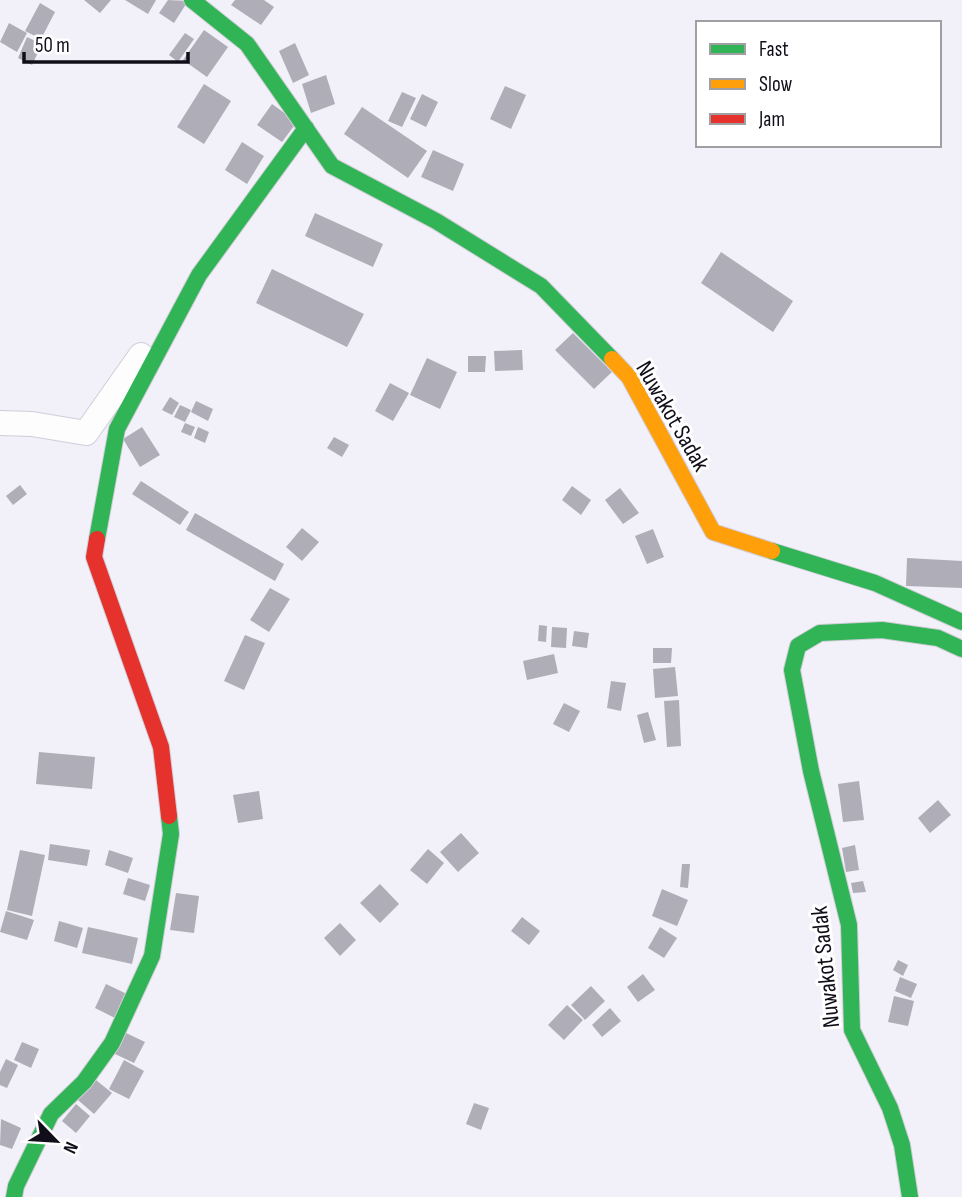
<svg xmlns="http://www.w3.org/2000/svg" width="962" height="1197" font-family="'Sofia Sans Condensed',sans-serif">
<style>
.building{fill:#afadb7}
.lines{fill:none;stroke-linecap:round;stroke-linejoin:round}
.street-casing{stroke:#d0cdd8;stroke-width:26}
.fast-casing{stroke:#d0cdd8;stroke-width:18}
.slow-casing{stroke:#d0cdd8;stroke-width:18}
.jam-casing{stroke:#d0cdd8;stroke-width:18}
.street{stroke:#fdfdfe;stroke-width:24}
.fast{stroke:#30b455;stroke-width:16}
.slow{stroke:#ff9f0a;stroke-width:16}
.jam{stroke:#e5322d;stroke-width:16}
.labels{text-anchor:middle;stroke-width:6;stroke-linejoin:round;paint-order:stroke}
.street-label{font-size:24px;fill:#110e19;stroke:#fff}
</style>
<rect width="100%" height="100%" fill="#f2f0f8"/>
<path class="building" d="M84 0H111L100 13Z
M125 0H156L148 14Z
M168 0 188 1 174 23 159 13Z
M235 0H264L274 7 261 25 231 5Z
M40 3 55 12 41 39 25 31Z
M9 23 27 33 17 52 0 42Z
M204 30 228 47 207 77 183 60Z
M185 33 194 39 178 62 169 55Z
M27 37 42 44 32 65 18 58Z
M295 43 309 75 293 83 279 51Z
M326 75 335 104 311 113 302 84Z
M204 84 231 101 204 144 177 127Z
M505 86 526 95 511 129 490 119Z
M402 92 416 98 402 127 388 121Z
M422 94 438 102 426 127 410 119Z
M272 104 297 122 282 142 257 125Z
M362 107 427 151 408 178 344 134Z
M242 142 264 156 247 184 225 170Z
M433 150 464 164 453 191 421 177Z
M315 213 383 244 373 267 305 236Z
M721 252 793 301 773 332 701 283Z
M272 269 364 314 347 347 256 303Z
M573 333 612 372 594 389 555 350Z
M522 350 523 370 495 371 494 351Z
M468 356H486L485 372H468Z
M427 358 457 372 440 409 410 395Z
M390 383 409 393 393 421 375 411Z
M170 397 179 403 172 415 162 410Z
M196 401 213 409 208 421 191 412Z
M180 405 191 410 185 422 174 417Z
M185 423 195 427 191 436 181 432Z
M142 427 160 455 140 467 123 439Z
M198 427 209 432 205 443 194 438Z
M334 437 349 445 342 457 327 448Z
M141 481 189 512 180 525 132 494Z
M20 485 27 494 13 505 6 496Z
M572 486 591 500 581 515 562 500Z
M620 488 639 513 623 524 605 500Z
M195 513 284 564 275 581 186 530Z
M302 528 319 542 302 561 286 547Z
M653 529 664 557 647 564 635 536Z
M907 558 962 561V588L906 586Z
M270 588 290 599 269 632 250 620Z
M539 625 547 626 546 642 538 641Z
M552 627 567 628 566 648 551 647Z
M574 631 589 633 587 648 572 646Z
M245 635 265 643 244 690 224 681Z
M653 648H672L671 663H653Z
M554 654 558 673 527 680 523 661Z
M675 667 678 696 655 698 653 669Z
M611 681 626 683 621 711 607 708Z
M679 700 681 746 667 747 664 701Z
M564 703 580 711 569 732 553 724Z
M648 712 656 740 644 743 637 715Z
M39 752 95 757 92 789 36 784Z
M859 781 864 820 843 822 838 784Z
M259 791 263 819 238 823 233 795Z
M938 800 951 815 930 833 918 818Z
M461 833 479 853 458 872 440 852Z
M50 844 90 850 87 866 48 860Z
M855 845 859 870 846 872 842 848Z
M428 849 444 863 427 884 410 870Z
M20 850 45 855 32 916 7 910Z
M109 850 133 858 128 873 105 865Z
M682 864H690L688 888 680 887Z
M128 878 150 885 145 901 123 894Z
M863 881 866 892 853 893 851 883Z
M380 884 399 904 380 923 360 903Z
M662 889 688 900 677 926 652 916Z
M176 893 199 896 194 933 170 930Z
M6 911 34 920 27 940 0 932Z
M522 917 540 931 529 945 511 931Z
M59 921 83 928 77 948 54 941Z
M340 923 356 940 340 956 324 938Z
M88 927 138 938 132 964 82 953Z
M660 927 677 938 664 958 648 948Z
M898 960 908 965 903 976 893 970Z
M643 974 655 990 638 1002 627 987Z
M900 977 917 984 911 998 895 991Z
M106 984 129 995 117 1019 95 1008Z
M591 986 605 1001 585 1020 571 1005Z
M894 996 914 1001 908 1026 888 1022Z
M567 1005 583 1020 564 1040 548 1025Z
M610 1008 621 1021 602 1037 592 1025Z
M124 1032 145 1042 134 1063 113 1053Z
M22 1042 39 1049 31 1068 14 1060Z
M6 1059 18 1065 7 1088 0 1085V1072Z
M124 1060 144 1071 129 1099 109 1089Z
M96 1080 112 1093 94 1114 78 1100Z
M474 1103 489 1108 481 1130 466 1124Z
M76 1104 90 1116 76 1133 62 1121Z
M1 1119 21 1128 12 1149 0 1145Z"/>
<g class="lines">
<defs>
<path id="street" d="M0 423 32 424 86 433 141 355"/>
<path id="fast" d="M192 0 247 44 332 166 436 221 541 286 612 359
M97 539 117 429 199 275 306 128
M772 551 875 583 962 622
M14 1197 16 1186 51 1114 84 1082 112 1043 152 956 171 834 169 816
M910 1197 902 1145 890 1108 852 1030 849 925 811 771 792 670 798 646 820 633 882 630 938 638 962 649"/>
<path id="slow" d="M612 359 629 377 713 532 772 551"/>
<path id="jam" d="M97 539 94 557 161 747 169 816"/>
</defs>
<use href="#street" class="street-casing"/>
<use href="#fast" class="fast-casing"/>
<use href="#slow" class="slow-casing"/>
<use href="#jam" class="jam-casing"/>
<use href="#street" class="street"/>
<use href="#fast" class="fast"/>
<use href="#slow" class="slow"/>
<use href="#jam" class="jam"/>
</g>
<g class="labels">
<g class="street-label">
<text transform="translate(673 416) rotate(60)" y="8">Nuwakot Sadak</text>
<text transform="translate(825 967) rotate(-96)" y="8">Nuwakot Sadak</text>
</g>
</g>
<rect x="696" y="21" width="245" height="126" fill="#ffffff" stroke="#a09fa3" stroke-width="2"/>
<rect x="710" y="44" width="35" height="10" fill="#30b455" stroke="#a09fa3" stroke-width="2"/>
<text x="759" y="56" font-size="21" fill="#110e19">Fast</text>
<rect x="710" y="79" width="35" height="10" fill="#ff9f0a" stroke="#a09fa3" stroke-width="2"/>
<text x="759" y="91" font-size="21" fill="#110e19">Slow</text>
<rect x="710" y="114" width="35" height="10" fill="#e5322d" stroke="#a09fa3" stroke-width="2"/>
<text x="759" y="126" font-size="21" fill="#110e19">Jam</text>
<g transform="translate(56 1141) rotate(115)" stroke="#ffffff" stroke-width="5" paint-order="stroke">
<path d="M0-5L12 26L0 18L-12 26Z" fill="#110e19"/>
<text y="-10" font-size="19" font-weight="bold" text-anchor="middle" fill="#110e19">N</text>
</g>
<path d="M24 52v10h164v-10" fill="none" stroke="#110e19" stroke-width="3.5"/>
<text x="35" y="52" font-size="21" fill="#110e19" stroke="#ffffff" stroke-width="5" paint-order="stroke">50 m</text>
</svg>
